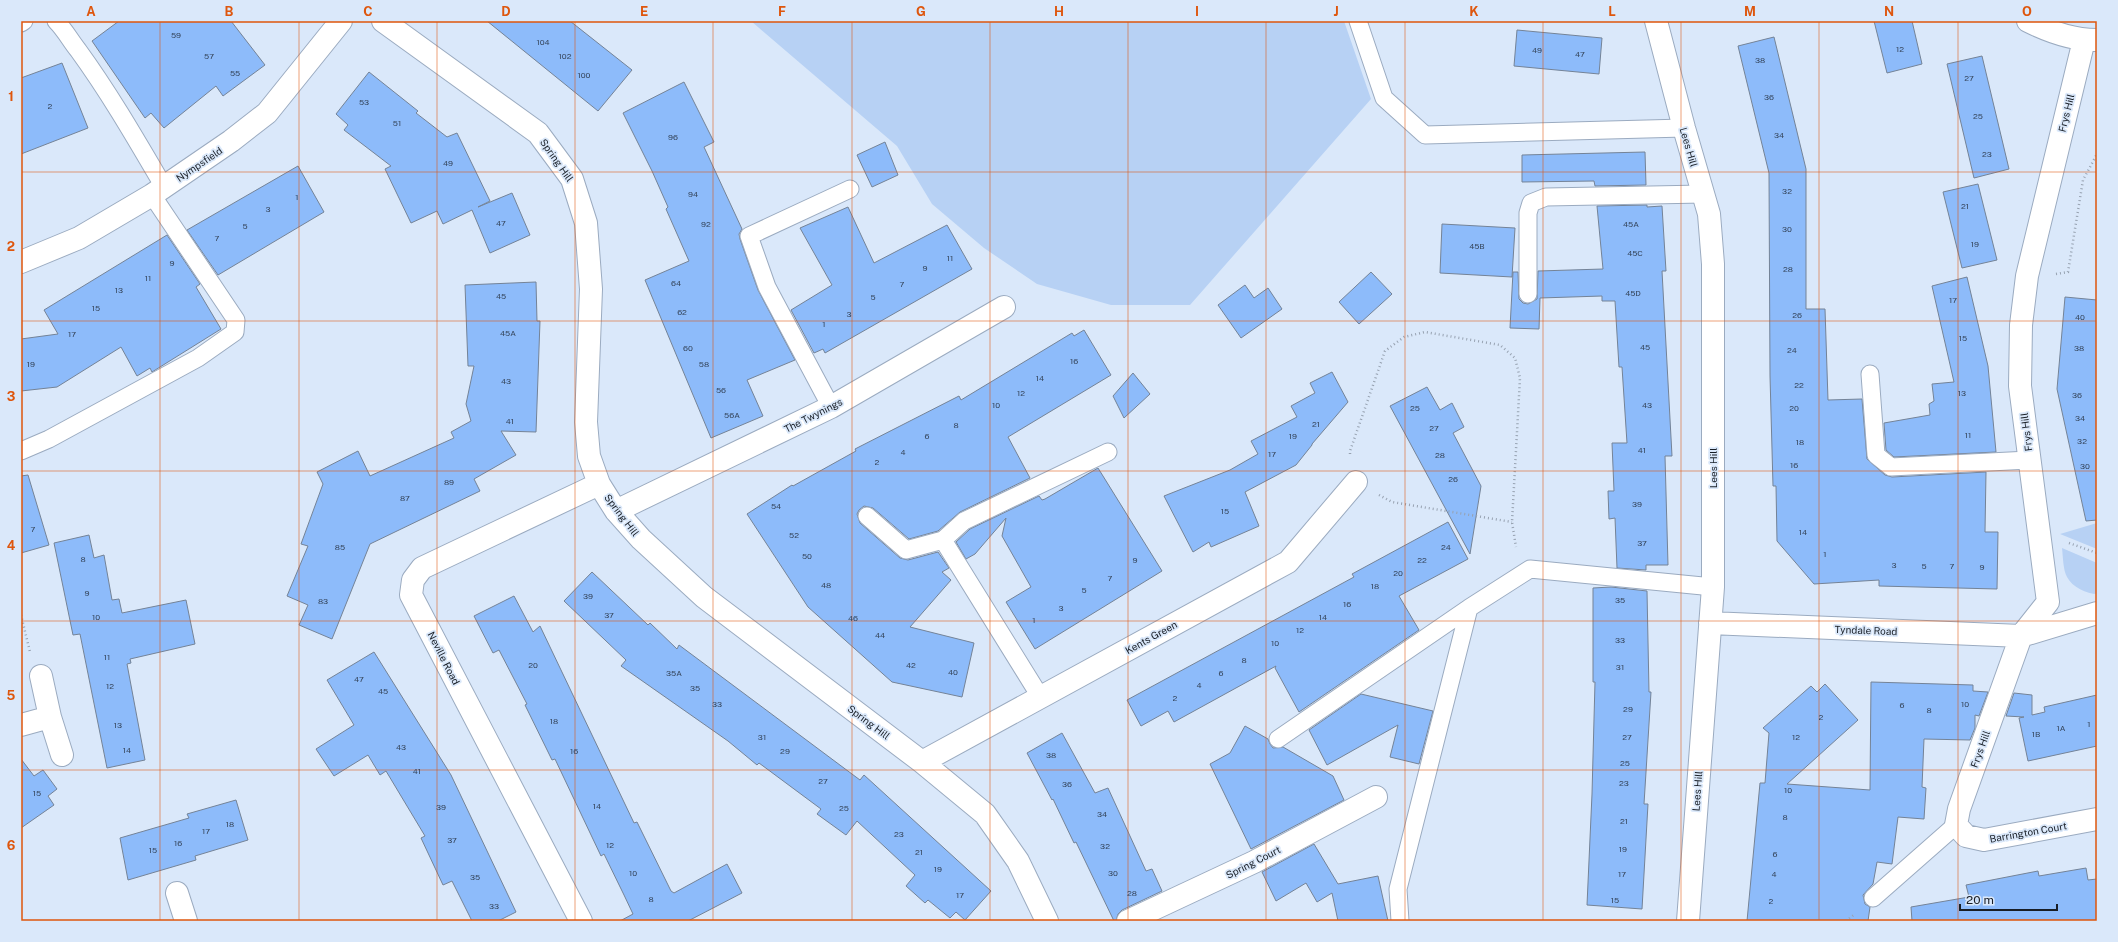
<svg xmlns="http://www.w3.org/2000/svg" width="2118" height="942" font-family="'Public Sans',sans-serif">
<style>
.green{fill:#b7d1f4}
.building{fill:#8dbbfa;stroke:#748397}
.lines{fill:none;stroke-linecap:round;stroke-linejoin:round}
.service-casing{stroke:#9babc0;stroke-width:19}
.minor-casing{stroke:#9babc0;stroke-width:24}
.path{stroke:#97a2b1;stroke-width:2.5;stroke-dasharray:1 3;stroke-linecap:butt}
.service{stroke:#fff;stroke-width:17}
.minor{stroke:#fff;stroke-width:22}
.grid{fill:none;stroke:#de560d;stroke-width:1;stroke-opacity:0.55}
.labels{text-anchor:middle;stroke-width:3.5;stroke-linejoin:round;paint-order:stroke}
.number-label{font-size:8px;fill:#35455b}
.street-label{font-size:10px;fill:#181e26;stroke:#dae8fa}
.neatline{fill:none;stroke:#de560d;stroke-width:1.5}
.grid-label{font-size:13px;text-anchor:middle;font-weight:bold;fill:#de560d}
</style>
<rect width="100%" height="100%" fill="#dae8fa"/>
<path class="green" d="M751 21H1344L1371 99 1190 305H1111L1037 284 984 248 932 204 897 146Z
M2097 523V549L2060 534Z
M2062 548 2097 563V594C2087 594 2072 587 2067 577 2063 570 2063 556 2062 548Z"/>
<path class="building" d="M119 21H231L265 65 223 96 216 86 164 128 151 113 145 118 92 41Z
M487 21H570L632 70 598 111Z
M1874 21H1912L1922 64 1887 73Z
M1517 30 1602 38 1599 74 1514 66Z
M1774 37 1806 169V309H1825L1828 400 1862 399 1867 459 1885 475 1892 477 1986 472 1985 532H1998L1997 589 1879 586V580L1814 584 1777 541 1776 486H1773L1770 376 1769 173 1738 46Z
M1982 56 2009 169 1974 178 1947 64Z
M62 63 88 128 21 154V78Z
M369 72 418 111 416 113 447 137 457 133 490 201 478 207 512 193 530 235 490 253 472 210 443 224 437 211 411 223 385 169 391 166 344 130 348 125 336 114Z
M684 82 714 142 704 147 742 229 739 234 740 239 758 290 795 360 747 380 763 416 711 438 645 280 689 261 666 209 668 207 652 171 623 113Z
M885 142 898 175 872 187 857 155Z
M1645 152 1646 185 1595 186 1594 181 1522 182V155Z
M298 166 324 212 218 275 187 230Z
M1978 184 1997 260 1962 268 1943 192Z
M1647 205V207L1662 206 1666 271H1662L1672 456H1665L1668 565H1646V570L1617 568 1615 518 1609 519 1608 491H1614L1612 443H1627L1622 367H1619L1615 301H1602V296L1540 298 1539 329 1510 328 1513 272H1518L1519 299 1523 303 1528 304 1537 299 1538 271 1603 269 1597 206Z
M848 207 874 263 947 225 972 269 825 353 823 349 814 353 791 310 832 285 800 228Z
M1442 224 1515 228 1512 277 1440 273Z
M167 235 200 284 196 287 221 329 152 372 150 368 137 376 121 347 57 387 21 391V339L58 334 44 310Z
M1371 272 1392 294 1359 324 1339 302Z
M1967 277 1988 366 1996 452 1894 457 1886 450 1884 423 1930 415 1929 404 1934 401 1932 384 1954 382 1932 286Z
M536 282 537 321H540L536 432 501 431 516 455 474 479 480 491 370 544 332 639 299 625 308 605 287 596 308 546 301 544 323 484 317 472 358 451 370 476 454 438 451 432 471 421 466 404 474 366H468L465 285Z
M1245 285 1254 298 1268 288 1282 309 1241 338 1218 305Z
M2065 297 2097 300V520L2086 521 2057 389Z
M1084 330 1111 375 1008 437 1030 478 960 512 938 531 909 539 873 508 864 506 859 510 857 514 860 523 900 558 908 560 938 552 949 568 942 572 951 580 910 627 974 643 962 697 892 682 808 607 747 514 792 485 793 486 856 451 855 449 959 396 961 400 1072 333 1074 336Z
M1332 372 1348 402 1312 444V445L1296 465 1245 492 1259 526 1211 547 1209 542 1193 552 1164 496 1230 470 1258 454 1251 441 1297 417 1291 406 1315 393 1310 383Z
M1133 373 1150 394 1124 418 1113 396Z
M1427 387 1440 410 1452 403 1464 427 1453 433 1481 486 1470 554 1390 406Z
M1098 468 1162 571 1035 649 1006 602 1031 587 1002 536 1006 518 975 554 966 559 956 542 970 529 1039 496 1042 500 1045 499Z
M28 475 49 545 21 553V476Z
M1448 522 1468 559 1399 596 1419 630 1299 712 1275 668 1276 666 1174 722 1168 711 1141 726 1127 700 1354 577 1352 574Z
M89 535 94 558 104 555 112 600 119 599 122 613 186 600 195 644 130 659 131 663 127 664 145 760 107 768 80 634 73 635 54 543Z
M592 572 648 625 650 623 677 649 679 645 860 780 864 775 991 891 965 920 956 912 950 918 928 900 925 903 906 886 915 875 857 821 846 835 817 814 821 809 759 763 757 765 728 741 621 666 626 660 564 601Z
M1611 587 1647 591 1649 692H1651L1644 804H1648L1642 909 1587 905 1592 794 1595 682H1593V588Z
M514 596 533 632 540 626 634 823 637 822 671 891 674 893 727 864 742 893 688 921H620L633 914 624 895 604 854 601 856 555 759 552 760 525 705 527 704 499 650 493 653 474 616Z
M374 652 451 775 516 912 498 921H472L452 881 443 885 421 838 425 836 386 771 380 775 368 755 334 776 316 749 354 725 327 680Z
M1871 682 1973 685V691L1988 692 1979 716 1975 715V728L1970 740 1924 739 1922 787 1926 788 1924 819 1898 817 1892 864 1877 862 1873 884 1863 895 1865 904 1870 907 1868 921H1747L1760 783H1765L1769 733 1763 728 1811 686 1817 692 1825 684 1858 720 1787 784 1870 790Z
M2014 693 2032 695V715L2045 712 2044 707 2097 695V746L2028 761 2019 718 2024 717 2006 716Z
M1361 694 1433 711 1419 764 1390 757 1398 725 1327 765 1309 730Z
M1245 726 1268 739 1270 744 1273 748 1283 747 1333 776 1344 800 1251 849 1210 764 1230 753Z
M1062 733 1095 793 1108 788 1146 871 1152 869 1162 891 1122 910 1118 914 1116 921H1114L1076 842 1074 843 1053 799 1052 800 1027 753Z
M21 759 34 776 43 770 57 789 48 796 54 805 21 828Z
M236 800 248 840 195 856 196 860 128 880 120 838 189 818 187 814Z
M1314 844 1338 884 1378 876 1388 921H1338L1332 893 1317 902 1306 883 1276 901 1262 872Z
M2086 868 2088 880 2097 879V921H1912L1911 907 1969 897 1966 885 2038 871 2039 876Z"/>
<g class="lines">
<defs>
<path id="service" d="M56 21C65 30 70 40 78 50 110 94 137 141 164 187
M1358 21 1384 98 1425 135 1684 128
M21 23 24 21
M1528 294V213L1531 203 1546 197 1703 194
M1870 374 1876 455 1891 467 2029 460
M831 407 767 287 749 236 850 189
M21 451 49 439 198 358 235 332 236 320 152 195
M867 516 906 550 943 540 964 521 1108 452
M943 540 1041 698
M1278 739 1469 608
M1873 898 1956 825
M1400 921 1398 889 1469 608 1530 569 1713 587"/>
<path id="minor" d="M383 21 538 133 572 179 586 223 591 289 586 422 589 456 599 484 616 511 641 539 704 597 922 762 985 814 1018 861 1047 921
M1656 21 1684 128 1709 214 1713 264V587L1688 921
M2028 21C2050 32 2072 40 2097 40
M2084 40 2027 276 2021 325 2020 386 2048 602 2021 636 1959 809 1956 825 1966 836 1984 840 2097 819
M21 262 79 238 152 195 231 141 267 113 341 21
M616 511 831 407 1004 307
M1710 623 2021 636 2097 613
M50 717 62 755
M21 725 50 717 41 676
M922 762 1288 562 1356 482
M177 893 186 921
M581 921 411 595 413 580 422 568 599 484
M1128 921 1254 862 1376 797"/>
</defs>
<use href="#service" class="service-casing"/>
<use href="#minor" class="minor-casing"/>
<path class="path" d="M2056 274 2068 272 2083 180 2097 154
M1350 454V451L1385 351 1404 337 1425 332 1500 345 1515 358 1520 378 1512 522 1516 547
M1379 495 1392 502 1512 522
M2069 543 2097 553
M21 615 30 652
M1846 921 1855 914"/>
<use href="#service" class="service"/>
<use href="#minor" class="minor"/>
</g>
<path class="grid" d="M160 21V921M299 21V921M437 21V921M575 21V921M713 21V921M852 21V921M990 21V921M1128 21V921M1266 21V921M1405 21V921M1543 21V921M1681 21V921M1819 21V921M1958 21V921M21 172H2097M21 321H2097M21 471H2097M21 621H2097M21 770H2097"/>
<g class="labels">
<g class="number-label">
<text x="176" y="38">59</text>
<text x="543" y="45">104</text>
<text x="1900" y="52">12</text>
<text x="1537" y="53">49</text>
<text x="1580" y="57">47</text>
<text x="209" y="59">57</text>
<text x="565" y="59">102</text>
<text x="1760" y="63">38</text>
<text x="235" y="76">55</text>
<text x="584" y="78">100</text>
<text x="1969" y="81">27</text>
<text x="1769" y="100">36</text>
<text x="364" y="105">53</text>
<text x="50" y="109">2</text>
<text x="1978" y="119">25</text>
<text x="397" y="126">51</text>
<text x="1779" y="138">34</text>
<text x="673" y="140">96</text>
<text x="1987" y="157">23</text>
<text x="448" y="166">49</text>
<text x="1787" y="194">32</text>
<text x="693" y="197">94</text>
<text x="297" y="200">1</text>
<text x="1965" y="209">21</text>
<text x="268" y="212">3</text>
<text x="501" y="226">47</text>
<text x="706" y="227">92</text>
<text x="1631" y="227">45A</text>
<text x="245" y="229">5</text>
<text x="1787" y="232">30</text>
<text x="217" y="241">7</text>
<text x="1975" y="247">19</text>
<text x="1477" y="249">45B</text>
<text x="1635" y="256">45C</text>
<text x="950" y="261">11</text>
<text x="172" y="266">9</text>
<text x="925" y="271">9</text>
<text x="1788" y="272">28</text>
<text x="148" y="281">11</text>
<text x="676" y="286">64</text>
<text x="902" y="287">7</text>
<text x="119" y="293">13</text>
<text x="1633" y="296">45D</text>
<text x="501" y="299">45</text>
<text x="873" y="300">5</text>
<text x="1953" y="303">17</text>
<text x="96" y="311">15</text>
<text x="682" y="315">62</text>
<text x="849" y="317">3</text>
<text x="1797" y="318">26</text>
<text x="2080" y="320">40</text>
<text x="824" y="327">1</text>
<text x="508" y="336">45A</text>
<text x="72" y="337">17</text>
<text x="1963" y="341">15</text>
<text x="1645" y="350">45</text>
<text x="688" y="351">60</text>
<text x="2079" y="351">38</text>
<text x="1792" y="353">24</text>
<text x="1074" y="364">16</text>
<text x="31" y="367">19</text>
<text x="704" y="367">58</text>
<text x="1040" y="381">14</text>
<text x="506" y="384">43</text>
<text x="1799" y="388">22</text>
<text x="721" y="393">56</text>
<text x="1021" y="396">12</text>
<text x="1962" y="396">13</text>
<text x="2077" y="398">36</text>
<text x="996" y="408">10</text>
<text x="1647" y="408">43</text>
<text x="1415" y="411">25</text>
<text x="1794" y="411">20</text>
<text x="732" y="418">56A</text>
<text x="2080" y="421">34</text>
<text x="510" y="424">41</text>
<text x="1316" y="427">21</text>
<text x="956" y="428">8</text>
<text x="1434" y="431">27</text>
<text x="1968" y="438">11</text>
<text x="927" y="439">6</text>
<text x="1293" y="439">19</text>
<text x="2082" y="444">32</text>
<text x="1800" y="445">18</text>
<text x="1642" y="453">41</text>
<text x="903" y="455">4</text>
<text x="1272" y="457">17</text>
<text x="1440" y="458">28</text>
<text x="877" y="465">2</text>
<text x="1794" y="468">16</text>
<text x="2085" y="469">30</text>
<text x="1453" y="482">26</text>
<text x="449" y="485">89</text>
<text x="405" y="501">87</text>
<text x="1637" y="507">39</text>
<text x="776" y="509">54</text>
<text x="1225" y="514">15</text>
<text x="33" y="532">7</text>
<text x="1803" y="535">14</text>
<text x="794" y="538">52</text>
<text x="1642" y="546">37</text>
<text x="340" y="550">85</text>
<text x="1446" y="550">24</text>
<text x="1825" y="557">1</text>
<text x="807" y="559">50</text>
<text x="83" y="562">8</text>
<text x="1135" y="563">9</text>
<text x="1422" y="563">22</text>
<text x="1894" y="568">3</text>
<text x="1924" y="569">5</text>
<text x="1952" y="569">7</text>
<text x="1982" y="570">9</text>
<text x="1398" y="576">20</text>
<text x="1110" y="581">7</text>
<text x="826" y="588">48</text>
<text x="1375" y="589">18</text>
<text x="1084" y="593">5</text>
<text x="87" y="596">9</text>
<text x="588" y="599">39</text>
<text x="1620" y="603">35</text>
<text x="323" y="604">83</text>
<text x="1347" y="607">16</text>
<text x="1061" y="611">3</text>
<text x="609" y="618">37</text>
<text x="96" y="620">10</text>
<text x="1323" y="620">14</text>
<text x="853" y="621">46</text>
<text x="1034" y="623">1</text>
<text x="1300" y="633">12</text>
<text x="880" y="638">44</text>
<text x="1620" y="643">33</text>
<text x="1275" y="646">10</text>
<text x="107" y="660">11</text>
<text x="1244" y="663">8</text>
<text x="533" y="668">20</text>
<text x="911" y="668">42</text>
<text x="1620" y="670">31</text>
<text x="953" y="675">40</text>
<text x="674" y="676">35A</text>
<text x="1221" y="676">6</text>
<text x="359" y="682">47</text>
<text x="1199" y="688">4</text>
<text x="110" y="689">12</text>
<text x="695" y="691">35</text>
<text x="383" y="694">45</text>
<text x="1175" y="701">2</text>
<text x="717" y="707">33</text>
<text x="1965" y="707">10</text>
<text x="1902" y="708">6</text>
<text x="1628" y="712">29</text>
<text x="1929" y="713">8</text>
<text x="1821" y="720">2</text>
<text x="554" y="724">18</text>
<text x="2089" y="727">1</text>
<text x="118" y="728">13</text>
<text x="2061" y="731">1A</text>
<text x="2036" y="737">1B</text>
<text x="762" y="740">31</text>
<text x="1627" y="740">27</text>
<text x="1796" y="740">12</text>
<text x="401" y="750">43</text>
<text x="127" y="753">14</text>
<text x="574" y="754">16</text>
<text x="785" y="754">29</text>
<text x="1051" y="758">38</text>
<text x="1625" y="766">25</text>
<text x="417" y="774">41</text>
<text x="823" y="784">27</text>
<text x="1624" y="786">23</text>
<text x="1067" y="787">36</text>
<text x="1788" y="793">10</text>
<text x="37" y="796">15</text>
<text x="597" y="809">14</text>
<text x="441" y="810">39</text>
<text x="844" y="811">25</text>
<text x="1102" y="817">34</text>
<text x="1785" y="820">8</text>
<text x="1624" y="824">21</text>
<text x="230" y="827">18</text>
<text x="206" y="834">17</text>
<text x="899" y="837">23</text>
<text x="452" y="843">37</text>
<text x="178" y="846">16</text>
<text x="610" y="848">12</text>
<text x="1105" y="849">32</text>
<text x="1623" y="852">19</text>
<text x="153" y="853">15</text>
<text x="919" y="855">21</text>
<text x="1775" y="857">6</text>
<text x="938" y="872">19</text>
<text x="633" y="876">10</text>
<text x="1113" y="876">30</text>
<text x="1622" y="877">17</text>
<text x="1774" y="877">4</text>
<text x="475" y="880">35</text>
<text x="1132" y="896">28</text>
<text x="960" y="898">17</text>
<text x="651" y="902">8</text>
<text x="1615" y="903">15</text>
<text x="1771" y="904">2</text>
<text x="494" y="909">33</text>
</g>
<g class="street-label">
<text transform="translate(2066 113) rotate(-76)" y="4">Frys Hill</text>
<text transform="translate(1689 147) rotate(74)" y="4">Lees Hill</text>
<text transform="translate(557 160) rotate(55)" y="4">Spring Hill</text>
<text transform="translate(199 164) rotate(-34)" y="4">Nympsfield</text>
<text transform="translate(813 415) rotate(-27)" y="4">The Twynings</text>
<text transform="translate(2026 432) rotate(-97)" y="4">Frys Hill</text>
<text transform="translate(1713 468) rotate(-90)" y="4">Lees Hill</text>
<text transform="translate(622 515) rotate(53)" y="4">Spring Hill</text>
<text transform="translate(1866 630) rotate(2)" y="4">Tyndale Road</text>
<text transform="translate(1151 637) rotate(-29)" y="4">Kents Green</text>
<text transform="translate(444 658) rotate(63)" y="4">Neville Road</text>
<text transform="translate(869 722) rotate(37)" y="4">Spring Hill</text>
<text transform="translate(1980 749) rotate(-70)" y="4">Frys Hill</text>
<text transform="translate(1697 791) rotate(-86)" y="4">Lees Hill</text>
<text transform="translate(2028 832) rotate(-10)" y="4">Barrington Court</text>
<text transform="translate(1253 862) rotate(-27)" y="4">Spring Court</text>
</g>
</g>
<rect width="2118" height="942" fill="none" stroke="#dae8fa" stroke-width="44"/>
<path d="M1960 904v6h97v-6" fill="none" stroke="#181e26" stroke-width="2"/>
<text x="1966" y="904" font-size="12" fill="#181e26" stroke="#dae8fa" stroke-width="3" paint-order="stroke">20 m</text>
<rect x="22" y="22" width="2074" height="898" class="neatline"/>
<g class="grid-label">
<text x="91" y="16">A</text>
<text x="229" y="16">B</text>
<text x="368" y="16">C</text>
<text x="506" y="16">D</text>
<text x="644" y="16">E</text>
<text x="782" y="16">F</text>
<text x="921" y="16">G</text>
<text x="1059" y="16">H</text>
<text x="1197" y="16">I</text>
<text x="1336" y="16">J</text>
<text x="1474" y="16">K</text>
<text x="1612" y="16">L</text>
<text x="1750" y="16">M</text>
<text x="1889" y="16">N</text>
<text x="2027" y="16">O</text>
<text x="11" y="101">1</text>
<text x="11" y="251">2</text>
<text x="11" y="401">3</text>
<text x="11" y="550">4</text>
<text x="11" y="700">5</text>
<text x="11" y="850">6</text>
</g>
</svg>
